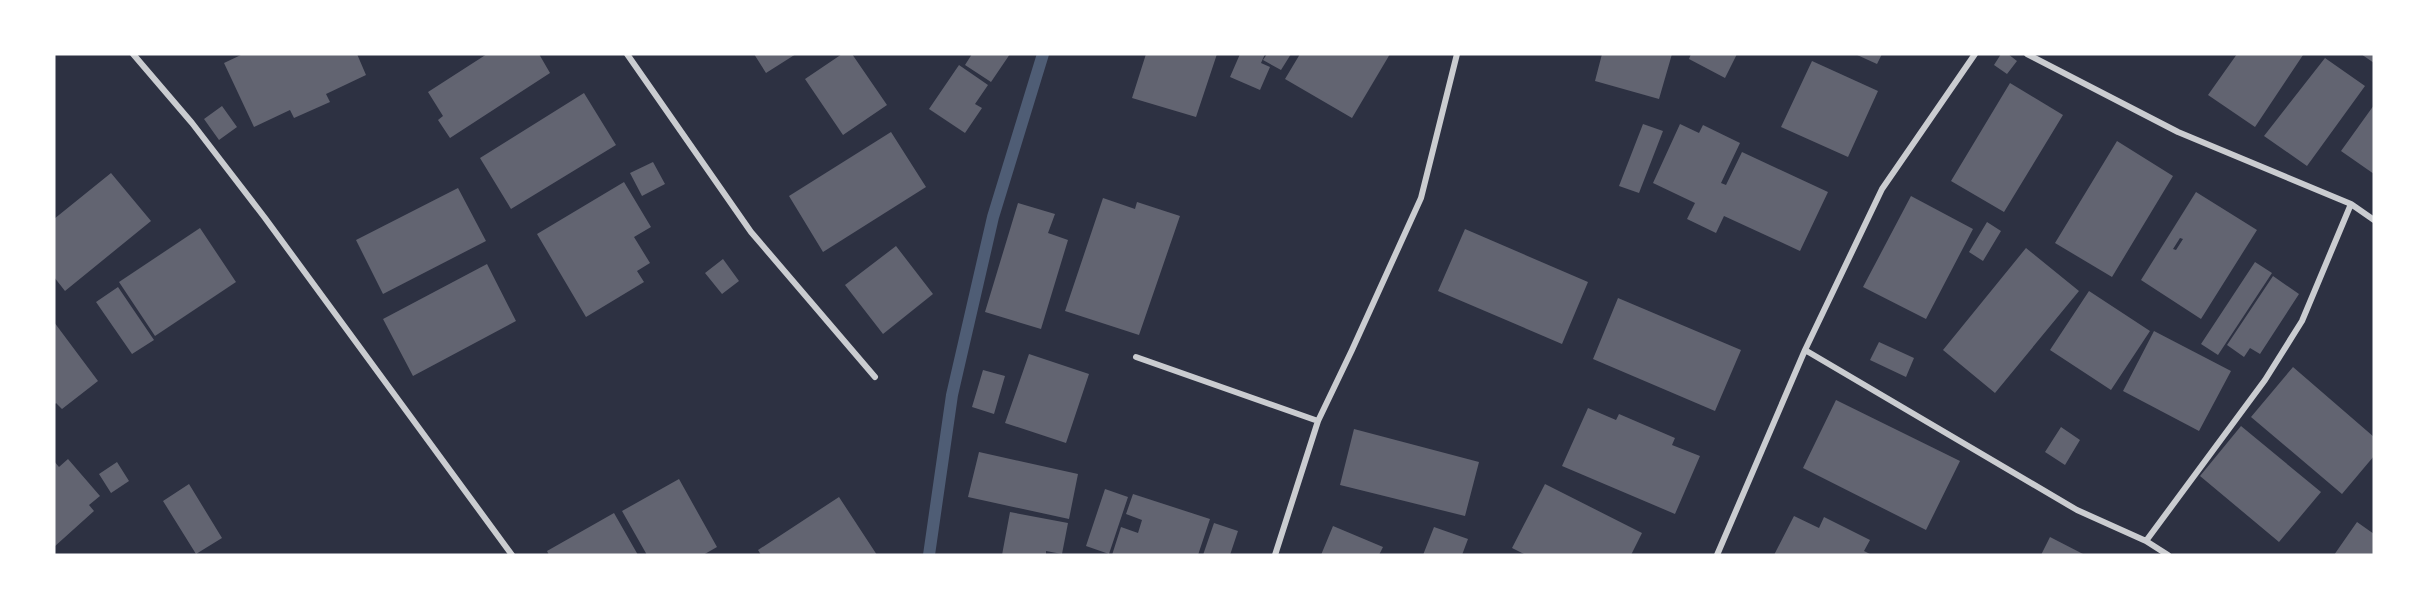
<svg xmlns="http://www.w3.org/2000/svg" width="2428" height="609" font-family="Poppins,sans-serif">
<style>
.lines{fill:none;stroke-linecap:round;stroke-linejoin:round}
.stream{stroke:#4f5d75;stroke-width:12}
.building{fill:#626471;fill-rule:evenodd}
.minor{stroke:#caccd0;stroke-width:6}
</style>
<rect width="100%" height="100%" fill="#2d3142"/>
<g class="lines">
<path class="stream" d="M929 555 952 395 993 217 1043 54"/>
</g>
<path class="building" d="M243 54H357L366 75 326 94 330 102 294 118 290 110 254 127 224 63Z
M487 54H539L550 73 450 138 438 120 443 116 428 92Z
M754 54H796L766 73Z
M842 54H852L887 105 843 135 805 79Z
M972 54H1010L991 82 965 65Z
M1146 54H1217L1196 117 1132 98Z
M1240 54H1265L1261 63 1270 67 1260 90 1230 77Z
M1267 54H1291L1281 70 1263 60Z
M1300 54H1390L1352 118 1285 79Z
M1602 54H1672L1659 99 1595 81Z
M1691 54H1737L1725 78 1689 59Z
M1855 54H1882L1877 64Z
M2001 54H2008L2017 61 2007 74 1994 65Z
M2237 54 2303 55 2255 127 2208 95Z
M2361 54H2374V63Z
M2325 58 2365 86 2307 166 2264 136Z
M1812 61 1878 91 1848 157 1781 127Z
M959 65 988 85 975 104 982 108 965 133 929 109Z
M2010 83 2063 115 2004 212 1951 181Z
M584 93 616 145 511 209 480 158Z
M2374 105V174L2341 151Z
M222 106 237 127 219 140 204 119Z
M1643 124 1663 131 1639 193 1619 186Z
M1680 124 1699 133 1703 125 1740 143 1721 183 1726 185 1742 152 1828 192 1800 251 1724 216 1716 233 1687 219 1695 203 1653 183Z
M891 132 926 187 823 252 789 196Z
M2117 141 2173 176 2112 277 2055 243Z
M653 162 665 184 642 196 630 173Z
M111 173 151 221 65 291 54 277V219Z
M624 182 651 227 634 237 650 263 637 271 644 282 586 317 537 234Z
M458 188 486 241 383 294 356 240Z
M2196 192 2257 230 2201 319 2141 280ZM2180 238 2183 239 2176 250 2173 249Z
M1911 196 1973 229 1926 319 1863 287Z
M1103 198 1135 209 1137 202 1180 216 1139 335 1065 311Z
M1018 203 1055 214 1048 233 1068 240 1041 329 985 312Z
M1987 222 2001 231 1983 261 1969 252Z
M200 228 236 282 155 336 119 282Z
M1465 229 1588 282 1562 344 1438 291Z
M896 246 933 294 883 334 845 285Z
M2026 248 2079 291 1995 393 1943 350Z
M723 259 739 281 722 294 705 273Z
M2255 262 2272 273 2218 355 2201 344Z
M487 264 516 321 413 376 383 319Z
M2273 276 2299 294 2260 354 2250 348 2244 357 2227 345Z
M118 287 154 340 132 354 96 302Z
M2089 291 2150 331 2111 390 2050 350Z
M1618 298 1741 350 1715 411 1593 359Z
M54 322 98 381 62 409 56 403 54 405Z
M2154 331 2231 371 2199 431 2123 391Z
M1879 342 1914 358 1906 377 1870 360Z
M1029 354 1089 374 1066 443 1005 423Z
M2293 367 2374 437V456L2342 494 2251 417Z
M983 370 1005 376 994 414 972 407Z
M1836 400 1960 461 1926 530 1803 468Z
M1588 408 1616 420 1619 414 1675 438 1672 445 1700 456 1675 514 1562 466Z
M2241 426 2321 492 2279 542 2200 476Z
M2061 427 2080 440 2065 465 2045 452Z
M1354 429 1479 462 1465 516 1340 485Z
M979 452 1078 474 1069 519 968 497Z
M68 459 100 496 89 505 94 511 54 547V461L59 467Z
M117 462 129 481 111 493 99 474Z
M679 479 717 547 703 555H647L622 511Z
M189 484 222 538 196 554 163 501Z
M1545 484 1642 533 1631 555H1526L1512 548Z
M1105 489 1128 497 1109 554 1086 546Z
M1133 494 1210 519 1198 555H1112L1121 527 1138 533 1142 520 1126 514Z
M839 497 877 555H761L758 550Z
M1010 512 1068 523 1062 554 1046 551V555H1002Z
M614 513 638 555H549L547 551Z
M1794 516 1819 528 1824 517 1870 540 1864 551 1872 555H1774Z
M2357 522 2374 534V555H2334Z
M1214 523 1238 531 1230 555H1203Z
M1333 526 1383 547 1379 555H1321Z
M1434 527 1468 539 1462 555H1423Z
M2050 537 2085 555H2041Z"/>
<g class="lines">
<path class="minor" d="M133 54 192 123 265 218 512 555
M627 54 751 232 875 377
M2027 54 2178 132 2351 204 2374 220
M1805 350 2077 510 2146 541 2168 555
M1136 357 1318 421
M2146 541 2265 380 2302 321 2351 204
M1275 555 1318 421 1352 350 1421 198 1457 54
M1717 555 1805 350 1882 189 1975 54"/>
</g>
<rect width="2428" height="609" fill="none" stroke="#ffffff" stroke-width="111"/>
</svg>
